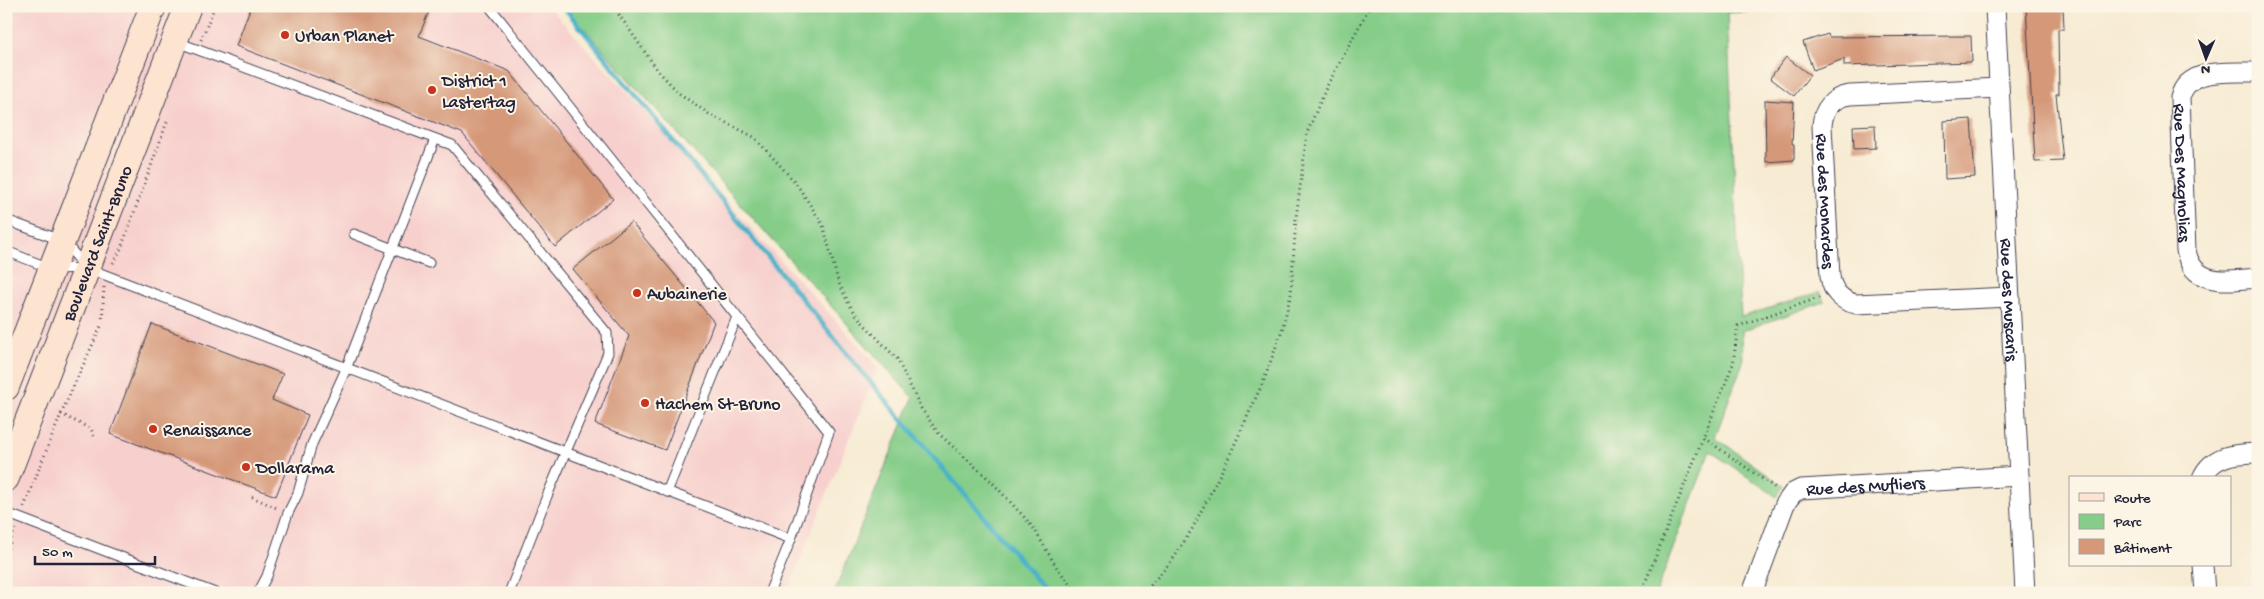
<svg xmlns="http://www.w3.org/2000/svg" width="2264" height="599" font-family="'Gochi Hand',sans-serif">
<style>
.built{fill:#f7d0ce}
.green{fill:#85cd89;stroke:#547862}
.lines{fill:none;stroke-linecap:round;stroke-linejoin:round}
.stream{stroke:#4ab3c9;stroke-width:5}
.building{fill:#d5997a}
.lane-casing{stroke:#424052;stroke-width:11}
.street-casing{stroke:#424052;stroke-width:21}
.secondary-casing{stroke:#424052;stroke-width:28}
.path{stroke:#424052;stroke-width:3;stroke-dasharray:1 4;stroke-linecap:butt}
.lane{stroke:#fff;stroke-width:9}
.street{stroke:#fff;stroke-width:19}
.secondary{stroke:#fde4d1;stroke-width:26}
.poi-dot{fill:#c8321e;stroke:#fcf5e5;stroke-width:2}
.labels{text-anchor:middle;stroke-width:4;stroke-linejoin:round;paint-order:stroke}
.poi-label{font-size:18px;fill:#22223b;stroke:#fcf5e5;text-anchor:start}
.street-label{font-size:18px;fill:#22223b;stroke:#fcf5e5}
</style>
<rect width="100%" height="100%" fill="#fcf5e5"/>
<filter id="ink" filterUnits="userSpaceOnUse"><feTurbulence type="fractalNoise" baseFrequency=".02" numOctaves="2"/><feDisplacementMap in="SourceGraphic" scale="10" xChannelSelector="R" yChannelSelector="G"/><feConvolveMatrix kernelMatrix="1 2 1 2 8 2 1 2 1" color-interpolation-filters="sRGB"/></filter>
<filter id="wash" filterUnits="userSpaceOnUse"><feTurbulence type="fractalNoise" baseFrequency=".0096" numOctaves="4" result="noise"/><feDisplacementMap in="SourceGraphic" scale="20" xChannelSelector="R" yChannelSelector="G"/><feGaussianBlur stdDeviation="1.12" result="paint"/><feColorMatrix in="noise" values="0 0 0 0 0 0 0 0 0 0 0 0 0 0 0 0 0 1.4 0 .05"/><feComposite in="paint" operator="in"/></filter>
<g filter="url(#wash)">
<rect width="100%" height="100%" fill="#f7ebd3"/>
<path class="built" d="M6 6H548L878 367 787 593H6Z"/>
<path class="green" d="M564 6H1857L1727 13 1741 317 1820 292 1824 302 1742 331 1743 362 1715 437 1783 486 1777 497 1710 451 1656 593H834L913 398Z"/>
<g class="lines">
<path class="stream" d="M563 6 856 365 1048 593"/>
</g>
<g id="blocks">
<path class="building" d="M251 6H431L419 36 509 71 613 199 555 247 462 133 236 46Z
M2026 6H2063L2064 29H2058L2059 94H2056L2063 161 2035 162Z
M1828 34 1829 37 1971 36 1972 62 1844 66V59L1813 70 1803 42Z
M1786 57 1810 75 1794 96 1770 78Z
M1765 100 1794 102 1792 144H1794V160L1766 162Z
M1971 119 1975 177 1945 179 1944 121Z
M1875 125 1876 148 1854 149 1853 126Z
M631 222 714 322 665 450 595 424 629 336 573 269Z
M152 324 283 374 272 400 308 415 276 496 110 434Z"/>
</g>
</g>
<g filter="url(#ink)">
<use href="#blocks" fill-opacity="0" stroke="#424052" stroke-width="1"/>
<g class="lines">
<defs>
<path id="lane" d="M489 6 829 432 791 539 769 593
M177 42 452 145 607 333 608 353 547 496 509 593
M6 220 63 241 85 266
M354 234 429 263
M6 251 52 269 87 268 791 539
M667 492 737 317
M6 513 215 593
M258 593 267 576 288 513 298 493 312 444 346 369 435 139"/>
<g id="street">
<path id="s1" d="M1995 6 2025 593"/>
<path id="s2" d="M2258 72C2233 73 2187 66 2180 98L2186 250C2192 288 2230 280 2258 278"/>
<path id="s3" d="M1999 88 1850 95C1833 97 1823 109 1822 126L1830 276C1832 291 1841 301 1856 304L2010 297"/>
<path d="M2202 478C2213 454 2235 454 2258 453"/>
<path d="M2203 565 2205 593"/>
<path id="s4" d="M1752 593 1785 504 1793 493 1801 489 2019 476"/>
</g>
<g id="secondary">
<path d="M6 387 153 6"/>
<path id="s5" d="M6 478 188 6"/>
</g>
</defs>
<use href="#lane" class="lane-casing"/>
<use href="#street" class="street-casing"/>
<use href="#secondary" class="secondary-casing"/>
<path class="path" d="M613 6 658 71 680 94 709 114 754 137 796 183 823 225 838 281 849 304 861 321 897 359 921 408 939 434 991 481 1025 518 1034 529 1057 568 1077 593
M201 40 215 6
M113 263 120 251 167 122
M61 414 91 429 94 436
M1704 438 1777 489
M252 497 279 509
M24 507 61 414 102 324 104 287
M6 553 15 529
M1144 593 1174 558 1192 529 1227 461 1264 380 1282 330 1291 294 1296 218 1307 133 1326 88 1370 6
M1641 593 1733 364 1738 326 1821 297"/>
<use href="#lane" class="lane"/>
<use href="#street" class="street"/>
<use href="#secondary" class="secondary"/>
</g>
</g>
<g class="poi-dot">
<circle cx="285" cy="35" r="5"/>
<circle cx="432" cy="90" r="5"/>
<circle cx="637" cy="293" r="5"/>
<circle cx="645" cy="403" r="5"/>
<circle cx="153" cy="429" r="5"/>
<circle cx="246" cy="467" r="5"/>
</g>
<g class="labels">
<g class="poi-label">
<text x="295" y="41">Urban Planet</text>
<text x="442" y="86">District 1<tspan x="442" dy="21">Lastertag</tspan></text>
<text x="647" y="299">Aubainerie</text>
<text x="655" y="409">Hachem St-Bruno</text>
<text x="163" y="435">Renaissance</text>
<text x="256" y="473">Dollarama</text>
</g>
<g class="street-label">
<text dy="6" stroke="none"><textPath href="#s2" startOffset="164">Rue Des Magnolias</textPath></text>
<text dy="6" stroke="none"><textPath href="#s3" startOffset="270">Rue des Monardes</textPath></text>
<text dy="6" stroke="none"><textPath href="#s5" startOffset="252">Boulevard Saint-Bruno</textPath></text>
<text dy="6" stroke="none"><textPath href="#s1" startOffset="294">Rue des Muscaris</textPath></text>
<text dy="6" stroke="none"><textPath href="#s4" startOffset="182">Rue des Mufliers</textPath></text>
</g>
</g>
<rect width="2264" height="599" fill="none" stroke="#fcf5e5" stroke-width="25"/>
<rect x="2069" y="476" width="162" height="90" fill="#fcf5e5" stroke="#a5a1a1"/>
<rect x="2079" y="493" width="25" height="8" fill="#fde4d1" stroke="#a5a1a1"/>
<text x="2114" y="502" font-size="15" fill="#22223b">Route</text>
<rect x="2079" y="514" width="25" height="15" fill="#85cd89" stroke="#a5a1a1"/>
<text x="2114" y="526" font-size="15" fill="#22223b">Parc</text>
<rect x="2079" y="539" width="25" height="15" fill="#d5997a" stroke="#a5a1a1"/>
<text x="2114" y="552" font-size="15" fill="#22223b">Bâtiment</text>
<g transform="translate(2206 58) rotate(182)" stroke="#fcf5e5" stroke-width="4" paint-order="stroke">
<path d="M0-4L9 19L0 12L-9 19Z" fill="#22223b"/>
<text y="-8" font-size="14" font-weight="bold" text-anchor="middle" fill="#22223b">N</text>
</g>
<path d="M35 556v8h120v-8" fill="none" stroke="#22223b" stroke-width="2.5"/>
<text x="42" y="556" font-size="15" fill="#22223b" stroke="#fcf5e5" stroke-width="4" paint-order="stroke">50 m</text>
</svg>
